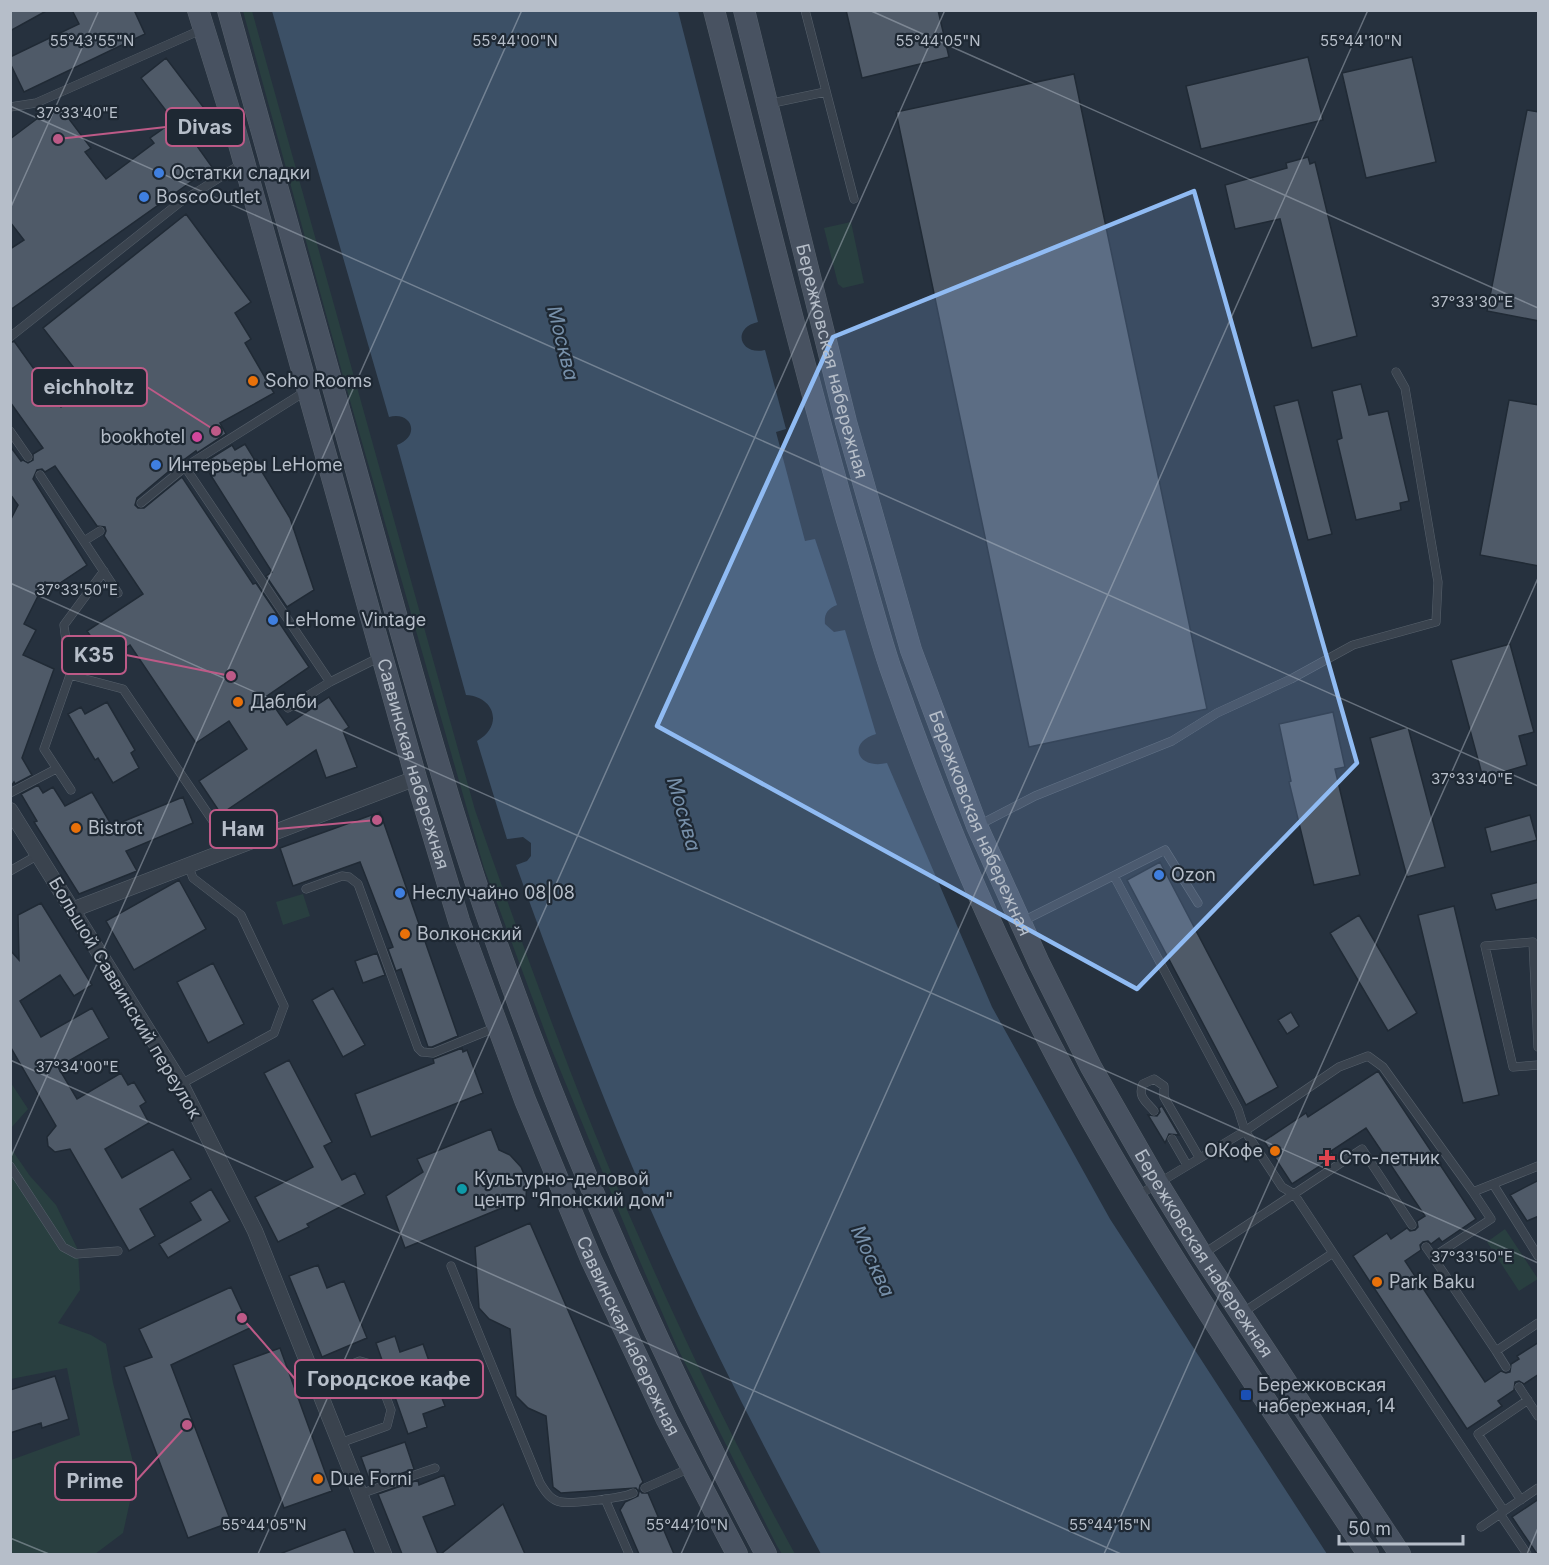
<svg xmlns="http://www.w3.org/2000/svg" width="1549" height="1565" font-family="Inter,sans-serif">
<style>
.green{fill:#293f40}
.water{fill:#3c5066}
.building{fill:#4f5a68;stroke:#202a35;stroke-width:1.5}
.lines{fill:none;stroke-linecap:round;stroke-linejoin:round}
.lane-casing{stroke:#57616c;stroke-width:9}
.street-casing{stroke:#57616c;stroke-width:16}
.secondary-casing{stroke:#57616c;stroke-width:22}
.lane{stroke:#3a434e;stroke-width:8}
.street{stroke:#3a434e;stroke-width:15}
.secondary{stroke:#485261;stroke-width:21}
.marked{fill:#90bbf3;fill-opacity:0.2;stroke:#90bbf3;stroke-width:4.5;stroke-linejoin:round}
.ticks{fill:none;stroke:#b6bec9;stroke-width:1.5;stroke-opacity:0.45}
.shop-dot{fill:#3f7fe0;stroke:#1e2833;stroke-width:2}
.food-dot{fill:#e8710a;stroke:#1e2833;stroke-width:2}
.hotel-dot{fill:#d1479c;stroke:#1e2833;stroke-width:2}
.health-dot{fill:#e0444e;stroke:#1e2833;stroke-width:2}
.culture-dot{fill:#0f9aa8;stroke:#1e2833;stroke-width:2}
.transit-dot{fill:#1a4fb4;stroke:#1e2833;stroke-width:2}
.labels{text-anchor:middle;stroke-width:4.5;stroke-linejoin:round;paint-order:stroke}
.poi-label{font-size:18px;fill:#b6bec9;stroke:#1e2833;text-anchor:start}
.street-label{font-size:18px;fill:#b6bec9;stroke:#1e2833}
.water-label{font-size:20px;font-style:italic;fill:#7790aa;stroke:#1e2833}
.ticks-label{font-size:15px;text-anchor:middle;fill:#b6bec9;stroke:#1e2833;stroke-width:4.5;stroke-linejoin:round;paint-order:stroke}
.leader{fill:none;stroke:#bd5a87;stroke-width:2}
.callout-dot{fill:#bd5a87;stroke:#1e2833;stroke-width:2}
.callout{fill:#1e2833;stroke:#bd5a87;stroke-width:2}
.callout-label{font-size:20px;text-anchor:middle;font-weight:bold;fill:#b6bec9}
</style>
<rect width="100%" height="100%" fill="#26313e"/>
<path class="green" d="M243 11H252L475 810C527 957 579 1104 643 1246 689 1351 740 1454 795 1554H782L777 1546 677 1347 635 1250 551 1048 484 868 343 376Z
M851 222 864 283 843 288 838 284 824 228Z
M303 894 310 916 283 925 276 902Z
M11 1083 28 1109 11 1128H10Z
M10 1147 30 1176 56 1205 78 1250 80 1290 58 1323 91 1335 106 1344 113 1383 136 1474 123 1533 95 1554H11V1460L80 1435 67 1368 11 1379Z
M1505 1229 1538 1279 1519 1291 1487 1242Z"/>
<path class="water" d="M272 11H678L758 322C731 328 740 356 765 350L786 429 776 432 805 541 815 539 837 605C827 609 824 614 825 624L834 632 845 630 876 734C846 743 858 770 887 763L992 1007 1110 1219 1327 1554H821C765 1449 709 1342 661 1233 607 1112 561 989 516 865L527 861 531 856V843L523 837 507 839 477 741C503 727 496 697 466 695L397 445C421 436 412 411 389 417Z"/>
<path class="building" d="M10 10H48L10 31Z
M72 10H134L145 34 24 92 10 63V57L79 24Z
M846 10H938L949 57 862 78Z
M1308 57 1323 120 1201 149 1186 86Z
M1412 57 1436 162 1366 178 1342 73Z
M166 58 204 108 182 125 212 167 10 310V249L24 240 10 222V139L46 112 49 116 60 107 91 148 85 152 106 179 154 143 150 138 174 121 141 78Z
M1074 74 1207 709 1029 747 896 112Z
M1527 110 1539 112V321L1487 311Z
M1308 157 1310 164 1315 162 1357 336 1312 348 1280 219 1235 229 1225 185 1287 168 1286 163Z
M186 214 251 302 235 313 251 339 245 343 274 393 220 423 226 434 197 453 196 451 174 467 137 498 135 505 138 508H144L182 477 253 584 256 583 277 614 274 615 309 667 267 696 287 725 329 697 349 727 343 731 357 767 326 778 316 750 221 814 199 781 247 749 229 721 196 743 130 645 107 660 87 631 143 594 104 536 106 531 105 527 97 526 55 466 45 472 42 469 37 470 33 479 87 565 54 587 45 582 24 624 36 630 23 655 54 669 22 758 32 775 15 784 14 782 12 785H10V521L18 505 10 494V446L21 461 23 460 28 463 33 460V454L43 448 10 402V343L14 341 61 407 88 386 43 328Z
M1361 384 1369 415 1388 411 1409 501 1400 503 1401 510 1356 520 1337 440 1342 438 1332 391Z
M1298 400 1332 534 1308 540 1274 406Z
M1509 400 1539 405V566L1480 555Z
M245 444 290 518 314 590 287 607 266 576 272 572 203 463 232 445 235 450Z
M1510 644 1534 732 1519 736 1527 765 1483 778 1451 660Z
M107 702 135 750 131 753 139 768 113 783 98 758 95 760 68 714 81 707 85 714Z
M1333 712 1345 767 1335 769 1360 875 1314 885 1289 782 1291 781 1279 724Z
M1408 727 1445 867 1407 877 1370 738Z
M38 785 43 793 53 787 65 806 92 792 112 826 183 797 193 823 126 851 137 871 79 894 34 822 37 821 21 794Z
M380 812 458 1036 432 1047H428L401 969 396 971 388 949 393 947 360 862 293 886 280 848Z
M1530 815 1537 840 1491 852 1485 828Z
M1160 862 1278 1087 1246 1105 1127 880Z
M179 880 206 929 134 970 106 921Z
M1539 882V899L1496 910 1491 894Z
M41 903 92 985 74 996 60 975 20 1001 41 1037 92 1008 109 1038 58 1067 77 1099 121 1073 128 1085 134 1082 146 1102 140 1106 149 1123 105 1149 122 1178 173 1149 191 1179 140 1209 155 1236 129 1251 70 1149 55 1152 48 1146 47 1137 56 1126 10 1046V950L19 960 18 915Z
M1454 906 1499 1095 1463 1103 1418 915Z
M1359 915 1417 1013 1388 1031 1330 933Z
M377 953 385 975 363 983 355 961Z
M213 963 244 1024 208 1043 177 982Z
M333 988 365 1045 343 1057 312 1000Z
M1291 1012 1299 1026 1287 1034 1278 1020Z
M462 1048 463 1052 467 1050 483 1093 371 1137 355 1094 434 1063 433 1059Z
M289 1060 332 1142 324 1146 342 1180 355 1173 365 1194 307 1224 309 1227 278 1242 255 1197 313 1167 264 1073Z
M1378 1071 1476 1219 1442 1242 1439 1238 1431 1244 1428 1241 1423 1242 1420 1245 1421 1250 1405 1261 1485 1382 1501 1371 1506 1373 1510 1372 1511 1364 1519 1359 1517 1356 1539 1342V1374L1524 1384 1519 1381 1515 1382 1514 1390 1498 1401 1502 1406 1467 1429 1353 1256 1387 1233 1391 1239 1407 1228 1410 1231 1415 1230 1418 1227 1417 1221 1425 1216 1366 1128 1331 1151 1334 1157 1292 1184 1264 1141 1306 1113 1308 1117Z
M1162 1106 1179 1135 1169 1134 1165 1143 1148 1115 1157 1116 1160 1112 1159 1108Z
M491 1129 499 1150 510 1155 521 1167 527 1181 526 1198 405 1248 386 1196 423 1172 417 1159Z
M1539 1180V1216L1527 1221 1510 1195Z
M211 1189 230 1221 168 1258 159 1244 201 1220 190 1202Z
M530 1223 643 1482 640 1485 639 1490 642 1493H648L674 1554H639L620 1510 625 1502 638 1496 639 1492 636 1488 561 1493 553 1487 546 1416 528 1408 516 1396 510 1329 489 1319 479 1308 475 1247Z
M318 1265 327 1288 344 1281 367 1338 322 1357 289 1276Z
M231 1287 250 1328 171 1365 231 1522 188 1538 124 1367 152 1357 139 1329Z
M395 1336 400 1352 423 1344 429 1361 433 1360 443 1388 439 1390 445 1406 423 1414 427 1427 408 1434 376 1343Z
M280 1348 332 1491 284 1508 233 1365Z
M55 1376 69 1419 42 1428 41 1423 10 1433V1390Z
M405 1442 414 1469 374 1483 372 1478 369 1479 361 1457Z
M444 1475 455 1505 423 1517 438 1554H402L378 1494 418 1480 419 1485Z
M1539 1499V1554H1537L1512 1517Z
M503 1504 525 1554H441L493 1512Z
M345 1529 355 1554H282V1553Z"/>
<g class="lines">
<defs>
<path id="lane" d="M805 10 854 199
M768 104 825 92
M10 107 36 103 203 29
M10 337 179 203 243 163
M10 431 28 457
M185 467 330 682 380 657
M40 475 118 593
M141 503 185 467 306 391
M84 541 100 531
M70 675 123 689 232 849
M288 708 330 682
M71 790 44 749 70 675 64 625 104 571
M10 793 56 769
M979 825 1035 796 1172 741 1217 713 1291 679 1353 645 1436 622 1438 582 1405 388 1396 372
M10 871 38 855
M1114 876 1238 1109 1245 1131 1282 1187 1294 1194 1504 1511 1500 1514 1527 1554
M306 889 342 876 349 877 358 884 418 1048 422 1052 433 1053 497 1027
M1021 922 1165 850 1198 903
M1538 1047 1533 942 1485 946 1513 1067 1538 1065
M181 1084 274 1033 284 1006 241 915 193 878 188 865
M1154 1111C1147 1102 1137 1097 1143 1084L1154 1079 1164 1086V1097L1199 1157
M1172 1139 1187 1165
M10 1166 63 1247 76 1254 118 1251
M1493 1184 1538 1256
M1473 1192 1491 1219 1433 1257 1496 1351 1538 1323
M1137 1196 1245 1131 1339 1067 1368 1056 1383 1067 1473 1192 1538 1166
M1426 1247 1433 1257
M1203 1254 1362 1149 1412 1225
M451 1266 540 1483C545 1491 550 1500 561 1502 572 1504 623 1498 633 1493
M1242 1313 1333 1253
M1496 1351 1506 1367
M314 1380 360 1361 374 1365 391 1410 387 1426 340 1443
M1519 1387 1538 1416
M645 1488 690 1468
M360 1494 435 1468
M605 1499 629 1554
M1521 1500 1478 1434 1528 1400
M1504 1511 1538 1488
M1481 1527 1500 1514"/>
<path id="street" d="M10 810 181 1084 255 1231 384 1554
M72 910 416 778"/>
<g id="secondary">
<path id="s1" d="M198 10 232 119 416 778 459 921 525 1100 591 1259 667 1420 737 1554"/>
<path d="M228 10C274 174 320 338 365 502 403 640 440 778 486 913 562 1133 656 1349 766 1554"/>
<path d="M714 10C758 181 799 351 847 520 862 569 874 619 890 667 926 771 967 875 1015 974 1113 1179 1243 1366 1368 1554"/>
<path id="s2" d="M744 10 846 422 911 650 977 826 1039 963 1091 1067 1157 1182 1202 1255 1400 1554"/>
</g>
</defs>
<use href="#lane" class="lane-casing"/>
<use href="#street" class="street-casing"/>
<use href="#secondary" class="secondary-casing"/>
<use href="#lane" class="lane"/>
<use href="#street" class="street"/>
<use href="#secondary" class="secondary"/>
</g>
<path class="marked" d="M1194 191 1357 763 1137 989 657 726 833 337Z"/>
<path class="ticks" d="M869 10 1538 308M10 106 1538 786M10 209 99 10M10 583 1538 1263M10 1060 1121 1554M10 1159 522 10M10 1538 49 1554M258 1554 945 10M681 1554 1368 10M1104 1554 1538 578M1527 1554 1538 1528"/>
<g class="shop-dot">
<circle cx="159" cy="173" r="6"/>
<circle cx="144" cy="197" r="6"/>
<circle cx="156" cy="465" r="6"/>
<circle cx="273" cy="620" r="6"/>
<circle cx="1159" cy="875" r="6"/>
<circle cx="400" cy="893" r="6"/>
</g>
<g class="food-dot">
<circle cx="253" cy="381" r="6"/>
<circle cx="238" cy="702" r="6"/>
<circle cx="76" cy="828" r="6"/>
<circle cx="405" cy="934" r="6"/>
<circle cx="1275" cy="1151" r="6"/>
<circle cx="1377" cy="1282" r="6"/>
<circle cx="318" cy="1479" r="6"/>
</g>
<circle class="hotel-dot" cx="197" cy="437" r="6"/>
<path class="health-dot" d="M1324 1149h6v6h6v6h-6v6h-6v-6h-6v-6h6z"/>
<circle class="culture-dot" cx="462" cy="1189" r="6"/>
<rect class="transit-dot" x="1240" y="1389" width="12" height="12" rx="3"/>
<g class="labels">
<g class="poi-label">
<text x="171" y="179">Остатки сладки</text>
<text x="156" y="203">BoscoOutlet</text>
<text x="265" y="387">Soho Rooms</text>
<text x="185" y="443" text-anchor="end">bookhotel</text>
<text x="168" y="471">Интерьеры LeHome</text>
<text x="285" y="626">LeHome Vintage</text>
<text x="250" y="708">Даблби</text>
<text x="88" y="834">Bistrot</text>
<text x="1171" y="881">Ozon</text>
<text x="412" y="899">Неслучайно 08|08</text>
<text x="417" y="940">Волконский</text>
<text x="1263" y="1157" text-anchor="end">ОКофе</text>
<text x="1339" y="1164">Сто-летник</text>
<text x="474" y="1185">Культурно-деловой<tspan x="474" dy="21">центр "Японский дом"</tspan></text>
<text x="1389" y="1288">Park Baku</text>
<text x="1258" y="1391">Бережковская<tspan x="1258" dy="21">набережная, 14</tspan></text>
<text x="330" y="1485">Due Forni</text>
</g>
<g class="street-label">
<text dy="6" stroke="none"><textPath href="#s2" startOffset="362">Бережковская набережная</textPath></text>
<text dy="6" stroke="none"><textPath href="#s1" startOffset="784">Саввинская набережная</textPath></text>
<text dy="6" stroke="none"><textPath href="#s2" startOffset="848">Бережковская набережная</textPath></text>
<text transform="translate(125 998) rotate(59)" y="6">Большой Саввинский переулок</text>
<text dy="6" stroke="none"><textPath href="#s2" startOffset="1334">Бережковская набережная</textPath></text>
<text dy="6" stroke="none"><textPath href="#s1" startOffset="1396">Саввинская набережная</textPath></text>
</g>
<g class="water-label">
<text transform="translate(563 343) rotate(76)" y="7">Москва</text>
<text transform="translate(684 814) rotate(74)" y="7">Москва</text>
<text transform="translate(873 1261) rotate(65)" y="7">Москва</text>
</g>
</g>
<g class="ticks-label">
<text x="92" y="46">55°43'55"N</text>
<text x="515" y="46">55°44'00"N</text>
<text x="938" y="46">55°44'05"N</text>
<text x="1361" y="46">55°44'10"N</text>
<text x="77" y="118">37°33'40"E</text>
<text x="1472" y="307">37°33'30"E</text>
<text x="77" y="595">37°33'50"E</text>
<text x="1472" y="784">37°33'40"E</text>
<text x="77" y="1072">37°34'00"E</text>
<text x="1472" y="1262">37°33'50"E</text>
<text x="264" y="1530">55°44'05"N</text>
<text x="687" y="1530">55°44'10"N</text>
<text x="1110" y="1530">55°44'15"N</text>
</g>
<path class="leader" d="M58 139L166 127M216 431L147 387M231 676L126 655M377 820L277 829M242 1318L295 1379M187 1425L136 1481"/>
<g class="callout-dot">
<circle cx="58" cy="139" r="6"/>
<circle cx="216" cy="431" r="6"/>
<circle cx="231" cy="676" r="6"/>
<circle cx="377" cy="820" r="6"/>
<circle cx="242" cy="1318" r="6"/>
<circle cx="187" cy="1425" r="6"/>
</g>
<g class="callout">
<rect x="166" y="108" width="78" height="38" rx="6"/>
<rect x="32" y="368" width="115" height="38" rx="6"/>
<rect x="62" y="636" width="64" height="38" rx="6"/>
<rect x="210" y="810" width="67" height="38" rx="6"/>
<rect x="295" y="1360" width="188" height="38" rx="6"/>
<rect x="55" y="1462" width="81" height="38" rx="6"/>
</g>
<g class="callout-label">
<text x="205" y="134">Divas</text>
<text x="89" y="394">eichholtz</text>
<text x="94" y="662">K35</text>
<text x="243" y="836">Нам</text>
<text x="389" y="1386">Городское кафе</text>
<text x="95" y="1488">Prime</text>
</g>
<rect width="1549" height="1565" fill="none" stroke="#b6bec9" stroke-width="24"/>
<path d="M1339 1535v9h124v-9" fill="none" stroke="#b6bec9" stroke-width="3"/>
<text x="1348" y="1535" font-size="18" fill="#b6bec9" stroke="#1e2833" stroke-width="4.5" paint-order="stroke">50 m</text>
</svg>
